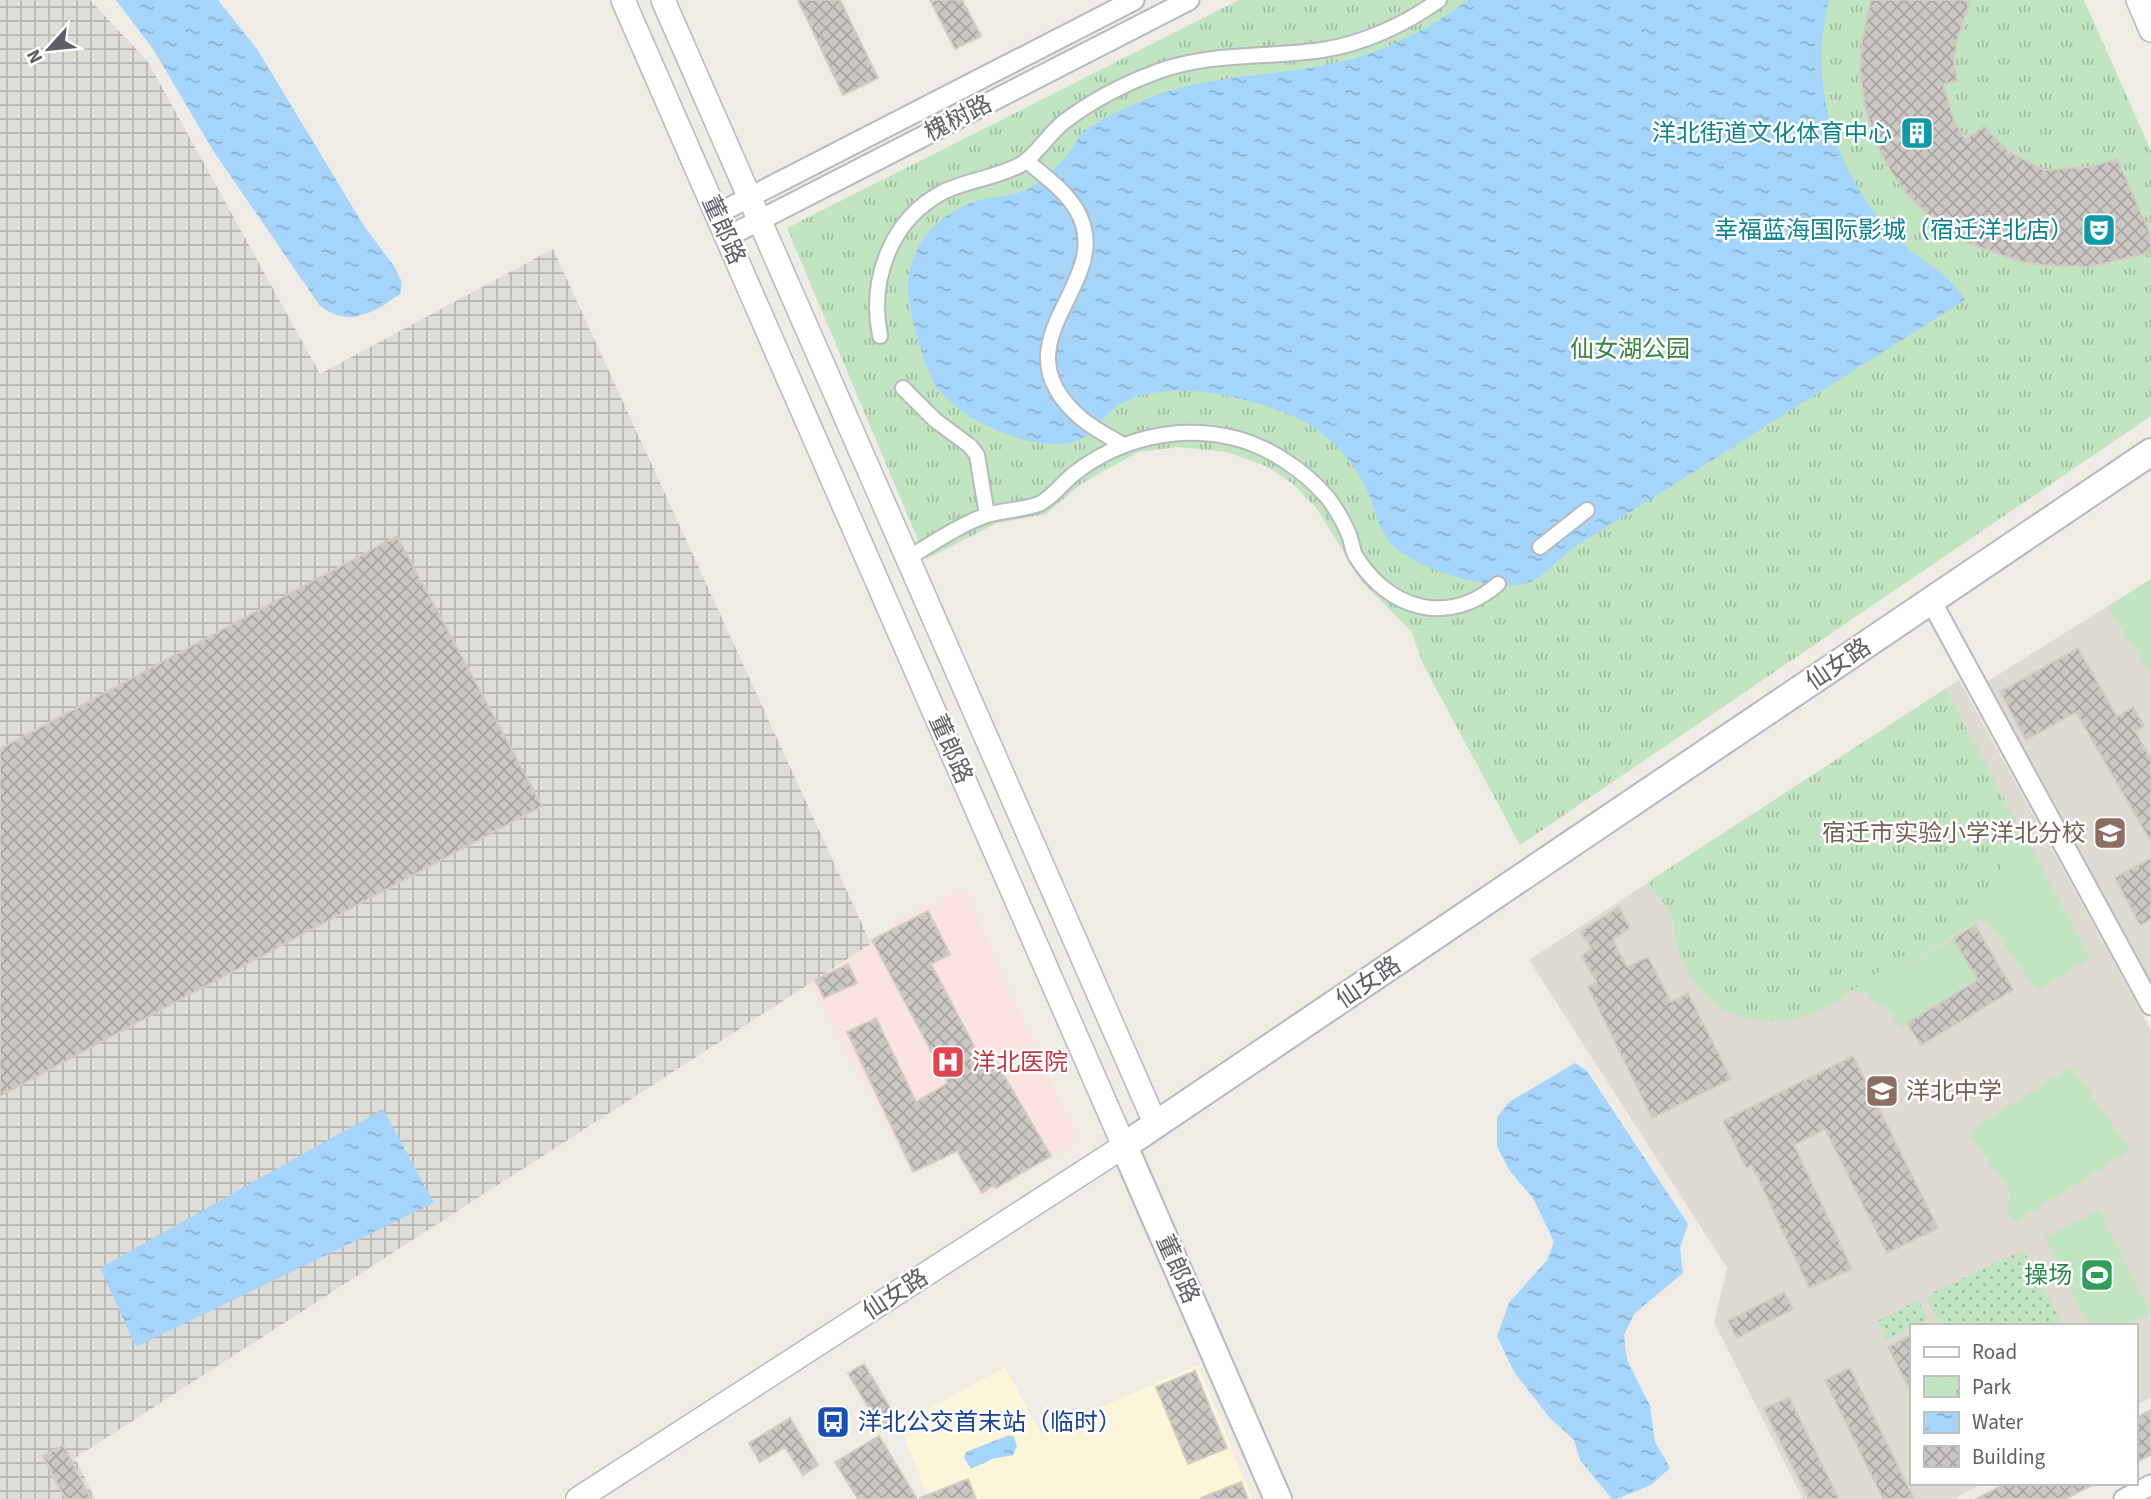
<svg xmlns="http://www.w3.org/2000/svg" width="2151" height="1499" font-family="'Source Sans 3','Noto Sans SC',sans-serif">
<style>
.commercial{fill:#fcf5da}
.industrial{fill:url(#industrial-grid)}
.education{fill:#dedbd2}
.medical{fill:#fae3e0}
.grass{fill:#c1e4c1}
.park{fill:url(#park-tufts)}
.garden{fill:url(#garden-dots)}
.water{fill:url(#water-ripples)}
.building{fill:url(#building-cross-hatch);stroke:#d2cdc2;stroke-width:2}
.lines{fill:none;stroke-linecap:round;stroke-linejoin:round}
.pedestrian-casing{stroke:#b6b9bd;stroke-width:18}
.minor-casing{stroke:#b6b9bd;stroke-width:23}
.tertiary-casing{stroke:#b6b9bd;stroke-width:26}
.secondary-casing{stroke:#b5b8bd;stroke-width:30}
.pedestrian{stroke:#fff;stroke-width:14}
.minor{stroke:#fff;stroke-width:19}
.tertiary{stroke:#fff;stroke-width:23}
.secondary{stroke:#fff;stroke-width:26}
.labels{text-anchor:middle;stroke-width:5;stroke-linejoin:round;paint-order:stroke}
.street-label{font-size:24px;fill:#5c5f64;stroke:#fff}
.culture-label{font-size:24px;fill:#0d838f;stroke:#fff;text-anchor:end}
.park-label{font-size:24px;fill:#39853e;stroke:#fff}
.education-label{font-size:24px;fill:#785e54;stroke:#fff;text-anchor:end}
.health-label{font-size:24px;fill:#be3a42;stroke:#fff;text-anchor:start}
.leisure-label{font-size:24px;fill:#27864d;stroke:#fff;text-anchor:end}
.transit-label{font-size:24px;fill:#164399;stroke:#fff;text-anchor:start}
</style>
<defs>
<pattern id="industrial-grid" width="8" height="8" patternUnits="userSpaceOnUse" patternTransform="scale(1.75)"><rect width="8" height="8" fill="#dfddd8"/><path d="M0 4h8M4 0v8" fill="none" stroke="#b8b6b3"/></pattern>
<pattern id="park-tufts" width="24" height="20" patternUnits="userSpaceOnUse" patternTransform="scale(1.75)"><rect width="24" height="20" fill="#c1e4c1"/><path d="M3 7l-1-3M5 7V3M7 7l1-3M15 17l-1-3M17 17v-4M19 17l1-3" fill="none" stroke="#a0bca0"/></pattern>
<pattern id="garden-dots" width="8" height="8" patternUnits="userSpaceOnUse" patternTransform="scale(1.75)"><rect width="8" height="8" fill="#c1e4c1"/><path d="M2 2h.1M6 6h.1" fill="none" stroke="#a0bca0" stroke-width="1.8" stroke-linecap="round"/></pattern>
<pattern id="water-ripples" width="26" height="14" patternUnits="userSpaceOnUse" patternTransform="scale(1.75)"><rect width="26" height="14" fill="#a6d5fc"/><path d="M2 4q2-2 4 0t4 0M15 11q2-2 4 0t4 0" fill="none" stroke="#8ab0d0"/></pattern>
<pattern id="building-cross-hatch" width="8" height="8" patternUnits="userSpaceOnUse" patternTransform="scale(1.75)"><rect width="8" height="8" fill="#cbc8c3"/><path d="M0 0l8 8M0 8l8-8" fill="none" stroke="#a8a6a2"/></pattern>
</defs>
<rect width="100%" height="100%" fill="#eeece4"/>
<path class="commercial" d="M1198 1365 1252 1499H929L899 1425 1005 1367 1041 1433Z"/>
<path class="industrial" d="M0 0H90L148 62 320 374 553 249 871 944 75 1458 95 1499H0Z"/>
<path class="education" d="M2151 579V982L1985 683Z
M1959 680 2151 1030V1398L2135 1406V1326H1911V1483H1984L1953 1499H1803L1714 1323 1727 1268 1529 960Z"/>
<path class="medical" d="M964 889 1078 1141 984 1197 957 1151 913 1172 810 983 871 944 895 922Z"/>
<path class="grass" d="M2151 579V673L2108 607Z
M2008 806 2090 958 2037 990 1986 919H1979L1889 977 1953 939 1978 980 1907 1023 1902 1030 1888 1009 1868 997 1869 991 1856 993 1854 989 1978 906C1997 882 2012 837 2008 806Z
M2071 1067 2130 1150 2017 1221 2013 1220 2007 1211 2010 1191 1969 1132Z
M2099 1210 2150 1313 2124 1326H2089L2045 1237Z"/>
<path class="park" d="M1239 0H2084L2151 151V416L1520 845 1423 664 1411 631 1362 582 1317 509 1293 484 1268 467 1227 452 1178 447 1138 452 1081 484 1046 514 997 523 926 559 787 228Z
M1945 689 2008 806C2013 844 2001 877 1978 906L1821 1011C1757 1035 1702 1017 1678 950 1674 940 1676 928 1672 918 1668 906 1656 893 1648 882Z"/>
<path class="garden" d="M2023 1250 2063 1326H1941L1929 1302 1930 1294Z
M1918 1300 1928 1319 1886 1340 1877 1321Z"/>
<path class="water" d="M116 0H218L257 49 364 226 394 266 402 282 400 294C373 313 349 328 320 306L214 152 153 49Z
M1468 0H1829C1807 84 1835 174 1895 236 1917 260 1949 272 1965 300L1572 549C1559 559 1544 576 1530 582 1498 595 1408 568 1388 540 1379 528 1375 510 1370 497 1357 465 1331 434 1299 419 1251 397 1178 379 1128 400 1110 408 1101 423 1087 435 1059 458 999 434 972 418 961 411 944 398 937 387 924 368 907 308 908 285 910 243 938 215 976 201 990 196 1007 197 1021 192 1038 186 1057 167 1068 154 1073 148 1076 140 1081 135 1098 119 1122 110 1142 101 1209 72 1283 78 1352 59 1394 47 1433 26 1468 0Z
M1575 1063 1587 1071 1688 1224 1680 1248 1683 1273 1634 1314 1624 1335 1627 1360 1650 1406 1655 1442 1670 1468 1651 1485 1617 1499H1612L1580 1460 1574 1440 1550 1418 1514 1372 1497 1336 1509 1303 1547 1260 1554 1242 1533 1198 1510 1171 1497 1147V1117L1509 1102Z
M383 1109 434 1203 136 1347 100 1268Z
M1009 1435 1014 1437 1017 1446 1013 1455 992 1459 971 1469 964 1458 966 1452Z"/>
<path class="building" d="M798 0H840L878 78 843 95Z
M930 0H962L981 36 955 49Z
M1871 0H1970L1957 41 1954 61 1957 81 1943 84 1954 120 1965 140 1984 126 2009 152 2044 170 2090 167 2117 159 2151 235V252L2089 267 2043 265 2019 261 1970 244 1933 220 1907 194 1890 170 1876 143 1866 110 1860 74 1862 40Z
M397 536 542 806 0 1096V749Z
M2078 648 2117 717 2133 707 2144 726 2135 731 2151 759V842L2076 712 2026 740 2000 692Z
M2151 858V920L2140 925 2115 878Z
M1619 907 1630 928 1613 940 1627 967 1648 957 1671 1002 1688 993 1731 1079 1652 1118 1588 987 1597 982 1581 956 1592 949 1580 932Z
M928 911 950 954 931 964 983 1063 993 1057 1051 1156 996 1188 994 1185 982 1193 957 1151 913 1172 847 1032 876 1018 916 1102 948 1083 872 940Z
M1975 925 2013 990 1921 1045 1907 1023 1978 980 1953 939Z
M848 964 857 983 824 998 815 980Z
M1853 1056 1938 1228 1887 1253 1825 1129 1794 1145 1852 1269 1809 1288 1752 1165 1746 1168 1723 1121Z
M1784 1292 1793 1309 1737 1338 1728 1321Z
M1911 1335V1392L1888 1347Z
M864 1364 896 1418 880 1427 848 1373Z
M1850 1368 1914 1499H1883L1825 1380Z
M1195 1371 1227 1448 1188 1464 1156 1387Z
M1789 1397 1839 1499H1809L1764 1409Z
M2151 1410V1455L2135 1463V1418Z
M790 1418 818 1465 803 1475 785 1447 760 1462 749 1443Z
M879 1436 891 1456 917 1499H858L835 1462Z
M63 1445 91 1499H65L43 1456Z
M968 1479 976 1499H920V1498Z
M1241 1482 1248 1499H1201V1498Z
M2007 1483H2096L2065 1499H1976Z"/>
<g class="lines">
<defs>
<path id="pedestrian" d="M1027 161C1044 176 1064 189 1076 209 1121 283 989 340 1082 419 1094 429 1110 437 1123 445
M880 336C869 280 890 220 943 192 967 180 996 178 1020 165 1038 154 1048 134 1065 121 1093 100 1126 83 1159 71 1213 52 1267 58 1322 50 1363 44 1406 24 1439 0
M903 388 935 420 970 446 977 455 987 515
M1540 547 1587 510
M908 558C933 543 959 525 987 515 1004 510 1023 510 1039 504 1051 499 1064 481 1075 473 1119 439 1176 425 1230 437 1267 445 1304 470 1328 498 1336 509 1344 522 1349 535 1352 542 1352 549 1355 555 1388 610 1448 627 1498 584"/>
<path id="minor" d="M717 214 1134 0
M727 237 1189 0
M1931 601 2151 1005
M2124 1499 2151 1485"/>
<path id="tertiary" d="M663 0 1156 1125
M2138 0 2151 30
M578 1499 1124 1146 623 0"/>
<path id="secondary" d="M1278 1499 1124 1146 2151 452"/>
</defs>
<use href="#pedestrian" class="pedestrian-casing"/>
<use href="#minor" class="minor-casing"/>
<use href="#tertiary" class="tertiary-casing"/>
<use href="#secondary" class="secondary-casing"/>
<use href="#pedestrian" class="pedestrian"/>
<use href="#minor" class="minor"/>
<use href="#tertiary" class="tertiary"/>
<use href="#secondary" class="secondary"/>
</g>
<defs>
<symbol id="building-square" viewBox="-11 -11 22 22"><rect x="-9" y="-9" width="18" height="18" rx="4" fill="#0f9aa8" stroke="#fff"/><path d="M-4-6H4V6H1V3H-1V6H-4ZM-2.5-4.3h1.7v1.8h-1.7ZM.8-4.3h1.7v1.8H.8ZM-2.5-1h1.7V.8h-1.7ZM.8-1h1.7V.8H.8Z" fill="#fff"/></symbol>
<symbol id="theatre-square" viewBox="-11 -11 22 22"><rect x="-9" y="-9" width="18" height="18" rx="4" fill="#0f9aa8" stroke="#fff"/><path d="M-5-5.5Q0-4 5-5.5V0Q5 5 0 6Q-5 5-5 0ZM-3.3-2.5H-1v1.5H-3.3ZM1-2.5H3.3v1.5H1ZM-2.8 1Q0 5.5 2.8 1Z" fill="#fff"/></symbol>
<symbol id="school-square" viewBox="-11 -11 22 22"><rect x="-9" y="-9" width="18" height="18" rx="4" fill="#8d6e63" stroke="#fff"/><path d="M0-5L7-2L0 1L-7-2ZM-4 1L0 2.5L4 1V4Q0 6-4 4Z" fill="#fff"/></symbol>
<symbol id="hospital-square" viewBox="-11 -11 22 22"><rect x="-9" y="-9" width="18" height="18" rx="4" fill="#e0444e" stroke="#fff"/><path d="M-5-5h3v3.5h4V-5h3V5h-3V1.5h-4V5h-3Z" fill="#fff"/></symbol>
<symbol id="stadium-square" viewBox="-11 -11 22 22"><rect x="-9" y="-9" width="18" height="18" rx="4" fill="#2e9e5b" stroke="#fff"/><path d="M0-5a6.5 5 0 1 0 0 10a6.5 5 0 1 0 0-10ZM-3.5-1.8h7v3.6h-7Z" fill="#fff"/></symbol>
<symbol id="bus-square" viewBox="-11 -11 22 22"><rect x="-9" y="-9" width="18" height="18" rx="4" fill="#1a4fb4" stroke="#fff"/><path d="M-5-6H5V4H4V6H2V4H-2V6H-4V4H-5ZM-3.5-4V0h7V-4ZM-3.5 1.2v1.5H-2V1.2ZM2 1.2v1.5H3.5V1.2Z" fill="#fff"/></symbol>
</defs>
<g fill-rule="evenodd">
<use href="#building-square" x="1898" y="114" width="38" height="38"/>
<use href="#theatre-square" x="2080" y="211" width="38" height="38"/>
<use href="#school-square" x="2091" y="814" width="38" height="38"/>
<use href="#hospital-square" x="929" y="1043" width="38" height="38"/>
<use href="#school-square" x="1863" y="1072" width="38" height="38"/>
<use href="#stadium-square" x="2078" y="1256" width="38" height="38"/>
<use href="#bus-square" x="814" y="1403" width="38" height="38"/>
</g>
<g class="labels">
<g class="street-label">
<text transform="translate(958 118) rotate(-27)" y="8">槐树路</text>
<text transform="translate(724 230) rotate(66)" y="8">董郎路</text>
<text transform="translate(1838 664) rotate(-34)" y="8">仙女路</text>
<text transform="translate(951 749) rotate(66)" y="8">董郎路</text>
<text transform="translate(1368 982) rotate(-34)" y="8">仙女路</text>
<text transform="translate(1178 1269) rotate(66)" y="8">董郎路</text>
<text transform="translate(895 1294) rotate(-33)" y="8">仙女路</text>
</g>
<g class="culture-label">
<text x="1892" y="141">洋北街道文化体育中心</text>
<text x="2074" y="238">幸福蓝海国际影城（宿迁洋北店）</text>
</g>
<g class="park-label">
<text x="1630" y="357">仙女湖公园</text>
</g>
<g class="education-label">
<text x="2086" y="841">宿迁市实验小学洋北分校</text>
<text x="1906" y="1099" text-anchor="start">洋北中学</text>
</g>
<g class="health-label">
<text x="972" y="1070">洋北医院</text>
</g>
<g class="leisure-label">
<text x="2072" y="1283">操场</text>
</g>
<g class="transit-label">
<text x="858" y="1430">洋北公交首末站（临时）</text>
</g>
</g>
<rect x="1910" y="1324" width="228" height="161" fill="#ffffff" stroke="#bebfc1" stroke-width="2"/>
<rect x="1924" y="1347" width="35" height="10" fill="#ffffff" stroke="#bebfc1" stroke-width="2"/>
<text x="1972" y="1359" font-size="21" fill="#5c5f64">Road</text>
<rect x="1924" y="1376" width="35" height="21" fill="url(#park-tufts)" stroke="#bebfc1" stroke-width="2"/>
<text x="1972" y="1394" font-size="21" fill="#5c5f64">Park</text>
<rect x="1924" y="1412" width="35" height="21" fill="url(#water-ripples)" stroke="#bebfc1" stroke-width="2"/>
<text x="1972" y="1429" font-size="21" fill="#5c5f64">Water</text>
<rect x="1924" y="1446" width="35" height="21" fill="url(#building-cross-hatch)" stroke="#bebfc1" stroke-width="2"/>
<text x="1972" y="1464" font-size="21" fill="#5c5f64">Building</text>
<g transform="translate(49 49) rotate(243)" stroke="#ffffff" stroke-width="5" paint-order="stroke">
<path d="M0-5L12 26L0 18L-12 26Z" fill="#5c5f64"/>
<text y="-10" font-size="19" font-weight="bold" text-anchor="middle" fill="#5c5f64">N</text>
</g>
</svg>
